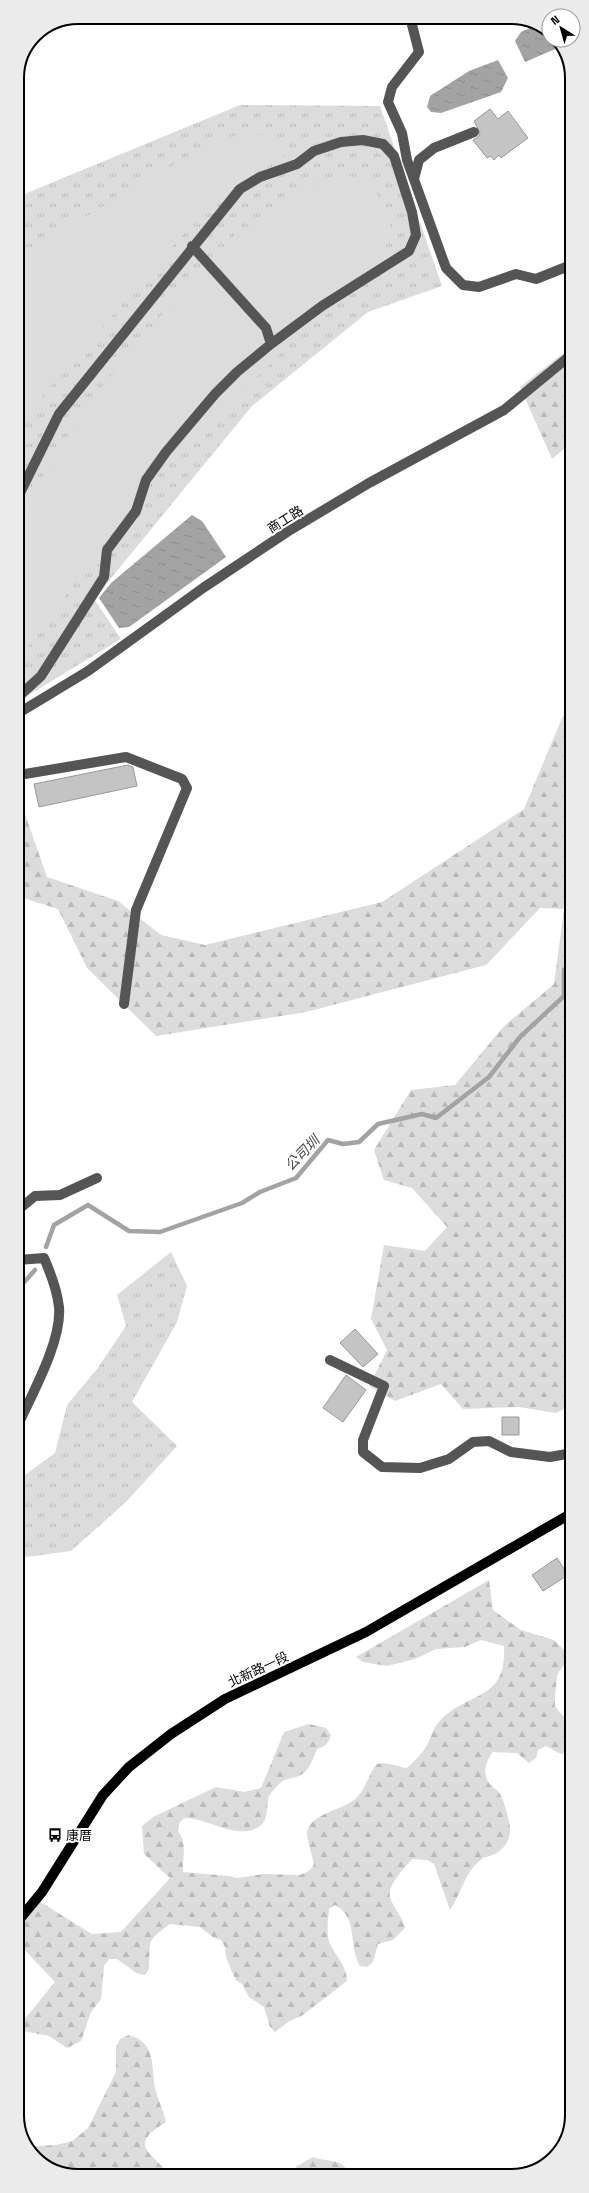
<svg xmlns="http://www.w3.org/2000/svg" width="589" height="2193" font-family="'Space Grotesk','Noto Sans TC',sans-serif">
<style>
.grass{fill:url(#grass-tufts)}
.forest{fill:url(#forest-firs)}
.pitch{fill:#dcdcdc}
.water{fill:url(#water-ripples)}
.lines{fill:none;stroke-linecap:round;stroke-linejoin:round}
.stream{stroke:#a3a3a3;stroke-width:4.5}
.building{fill:#c4c4c4;stroke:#999}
.minor{stroke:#555;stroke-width:10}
.major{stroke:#000;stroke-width:10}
.labels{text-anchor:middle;stroke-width:4;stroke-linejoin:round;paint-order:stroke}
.street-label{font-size:13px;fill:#000;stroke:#fff}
.poi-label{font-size:13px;fill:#000;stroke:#fff;text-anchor:start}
.water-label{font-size:14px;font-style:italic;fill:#444;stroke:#fff}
.rim{fill:none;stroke:#000;stroke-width:2}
</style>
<defs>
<pattern id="grass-tufts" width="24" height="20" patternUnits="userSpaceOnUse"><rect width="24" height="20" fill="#dcdcdc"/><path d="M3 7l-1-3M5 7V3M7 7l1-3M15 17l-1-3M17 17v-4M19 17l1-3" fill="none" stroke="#bbb"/></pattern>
<pattern id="forest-firs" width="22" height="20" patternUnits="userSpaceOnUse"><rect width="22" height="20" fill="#dcdcdc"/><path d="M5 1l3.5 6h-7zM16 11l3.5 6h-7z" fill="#bbb"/></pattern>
<pattern id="water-ripples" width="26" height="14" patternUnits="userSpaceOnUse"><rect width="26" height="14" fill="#a3a3a3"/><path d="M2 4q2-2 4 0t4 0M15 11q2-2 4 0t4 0" fill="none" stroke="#8b8b8b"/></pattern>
</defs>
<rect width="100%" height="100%" fill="#fff"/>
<path class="grass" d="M240 105 380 106 442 286 368 312 252 406 94 599 121 639 17 702V197Z
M171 1252 187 1286 177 1322 132 1402 177 1446 127 1501 71 1551 18 1558V1480L55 1453 67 1405 97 1369 126 1326 117 1295Z"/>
<path class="forest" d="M571 347V443L552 459 520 387Z
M571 706 572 1405 556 1413 519 1407 463 1409 441 1384 395 1401 369 1386 387 1350 371 1319 384 1245 425 1251 447 1227 412 1188 384 1180 374 1150 411 1090 455 1085 504 1026 554 984 564 909 540 908 486 965 306 1012 156 1036 87 968 58 909 17 896V791L47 877 118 901 161 935 205 945 382 902 524 809 562 718Z
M489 1580 493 1610 521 1630 554 1640 569 1655 572 1654V1663L565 1664 560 1670 557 1676 555 1697V1706L572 1727V1752L561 1754 546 1746 538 1750 536 1758 529 1763 517 1753 493 1752C486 1760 482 1773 489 1783 492 1788 499 1790 501 1796 505 1804 509 1819 510 1828 511 1841 502 1852 490 1856 487 1857 484 1857 482 1859 464 1872 462 1893 450 1910L434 1864 427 1860 412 1859C405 1868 387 1885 390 1897 393 1908 403 1917 405 1928L393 1940 378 1944 373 1962 367 1967 360 1966C348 1946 359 1918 335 1905L329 1909C328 1919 326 1935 330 1944 336 1956 347 1967 347 1981L303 2015 288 2022 275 2032 270 2027 264 2007 249 1997 242 1984 236 1980 232 1972 226 1957 225 1947 221 1940 214 1938 200 1927 170 1924C144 1943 151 1941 149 1969L145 1975 138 1974 117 1959H109L104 1966 101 1999 91 2012 81 2041 67 2048 49 2036 18 2030V2027L55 1982 18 1943V1918L34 1898 92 1934 121 1932 170 1878 144 1854 142 1826 153 1817 216 1787 244 1792 261 1788 284 1732 309 1724 326 1728 331 1735C328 1744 325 1747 317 1749 313 1758 310 1770 301 1775 293 1779 286 1777 279 1784 276 1788 271 1792 269 1796 266 1805 269 1819 261 1825 240 1843 207 1817 184 1818L179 1823 178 1831C188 1845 182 1857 183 1872L229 1876 237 1878 264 1874 300 1875 309 1871 314 1865C313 1857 306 1837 307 1832 310 1814 342 1810 354 1800 366 1790 368 1774 377 1764 388 1761 397 1767 407 1768 414 1761 423 1753 427 1745 431 1738 433 1729 438 1723 467 1690 507 1703 504 1646L481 1640 465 1647 436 1649 415 1659 387 1666 363 1662 356 1657Z
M129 2035C154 2042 152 2062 154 2082 156 2096 163 2109 166 2122 123 2148 157 2152 168 2176H74L38 2161 31 2149 37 2146 56 2145 72 2141 88 2128 116 2072V2047L120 2039Z
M313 2157C328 2163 343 2157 350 2175H291L297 2166Z"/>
<path class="pitch" d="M248 130 270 139 286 154 204 210 32 408 17 446V268L63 230 194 153Z
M343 175 363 178 378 195 389 215 390 235 383 253 147 485 17 661V520L84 409 191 279 237 233 306 187Z"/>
<path class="water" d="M536 25 549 31V40H556L560 47 525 62 515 41 521 32Z
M498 60 508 78 501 92 441 113 431 112 427 107 430 96 469 71Z
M192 515 202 521 226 557 129 627 119 628 99 598 111 583Z"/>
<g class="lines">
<path class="stream" d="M76 18 111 22 119 17
M46 1247 54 1225 88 1205 129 1231 160 1232 242 1203 260 1192 296 1178 328 1140 343 1144 359 1142 378 1124 422 1114 436 1118 489 1077 520 1037 564 996V970L571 961
M18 1289 35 1270"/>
</g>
<path class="building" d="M490 109 498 119 508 111 528 138 501 158 499 155 494 160 491 156 487 158 473 140 479 136 480 133 474 121Z
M128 765 133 767 137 786 39 807 34 784Z
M355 1329 378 1354 363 1367 340 1343Z
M346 1375 366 1390 343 1422 323 1408Z
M502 1417H519V1435H502Z
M557 1558 568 1575 543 1591 532 1575Z"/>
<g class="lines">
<path class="minor" d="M410 17 419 52 392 87 388 102 402 133 407 160 446 268 463 285 479 287 516 274 536 279 571 265
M414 179 419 160 434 148 474 132
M192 246 266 328 271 344
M17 499 59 414 240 189 260 177 297 164 314 151 341 142 363 140 383 144 394 156 412 212 416 235 409 251 322 306 271 344 237 372 215 394 166 452 146 480 136 511 107 550 104 577 41 676 17 698
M17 714 88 671 203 588 287 532 369 483 504 410 571 355
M17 772 25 774 126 757 182 779 187 788 136 910 124 1004
M18 1210 35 1196 60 1195 97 1178
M18 1260 44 1258C51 1274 57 1289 59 1307 62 1341 32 1394 18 1425
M330 1360 384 1386 363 1440V1452L382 1467 420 1468 449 1459 473 1442 489 1441 511 1452 550 1457 572 1453"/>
<path class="major" d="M18 1921 42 1892 103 1795 129 1767 171 1734 225 1699 366 1632 572 1513"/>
</g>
<defs>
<symbol id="bus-bare" viewBox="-9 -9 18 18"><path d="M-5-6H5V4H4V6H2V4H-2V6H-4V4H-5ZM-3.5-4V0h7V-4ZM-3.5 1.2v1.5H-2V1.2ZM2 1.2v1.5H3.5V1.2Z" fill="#000" stroke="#fff" stroke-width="2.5" paint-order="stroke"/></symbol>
</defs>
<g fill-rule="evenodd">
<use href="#bus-bare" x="45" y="1825" width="20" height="20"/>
</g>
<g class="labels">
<g class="street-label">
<text transform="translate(285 519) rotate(-32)" y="5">商工路</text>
<text transform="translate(258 1669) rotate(-25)" y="5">北新路一段</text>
</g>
<g class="poi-label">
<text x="66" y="1840">康厝</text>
</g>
<g class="water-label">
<text transform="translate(302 1153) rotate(-46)" y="5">公司圳</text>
</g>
</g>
<path d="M0 0H589V2193H0ZM78 24H511A54 54 0 0 1 565 78V2115A54 54 0 0 1 511 2169H78A54 54 0 0 1 24 2115V78A54 54 0 0 1 78 24Z" fill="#ebebeb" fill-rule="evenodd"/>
<path class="rim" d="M78 24H511A54 54 0 0 1 565 78V2115A54 54 0 0 1 511 2169H78A54 54 0 0 1 24 2115V78A54 54 0 0 1 78 24Z"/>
<g transform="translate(561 28) rotate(323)"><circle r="19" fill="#ffffff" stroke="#999999"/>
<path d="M0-3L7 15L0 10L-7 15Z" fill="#000000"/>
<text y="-6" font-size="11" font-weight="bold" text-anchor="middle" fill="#000000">N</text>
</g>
</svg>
